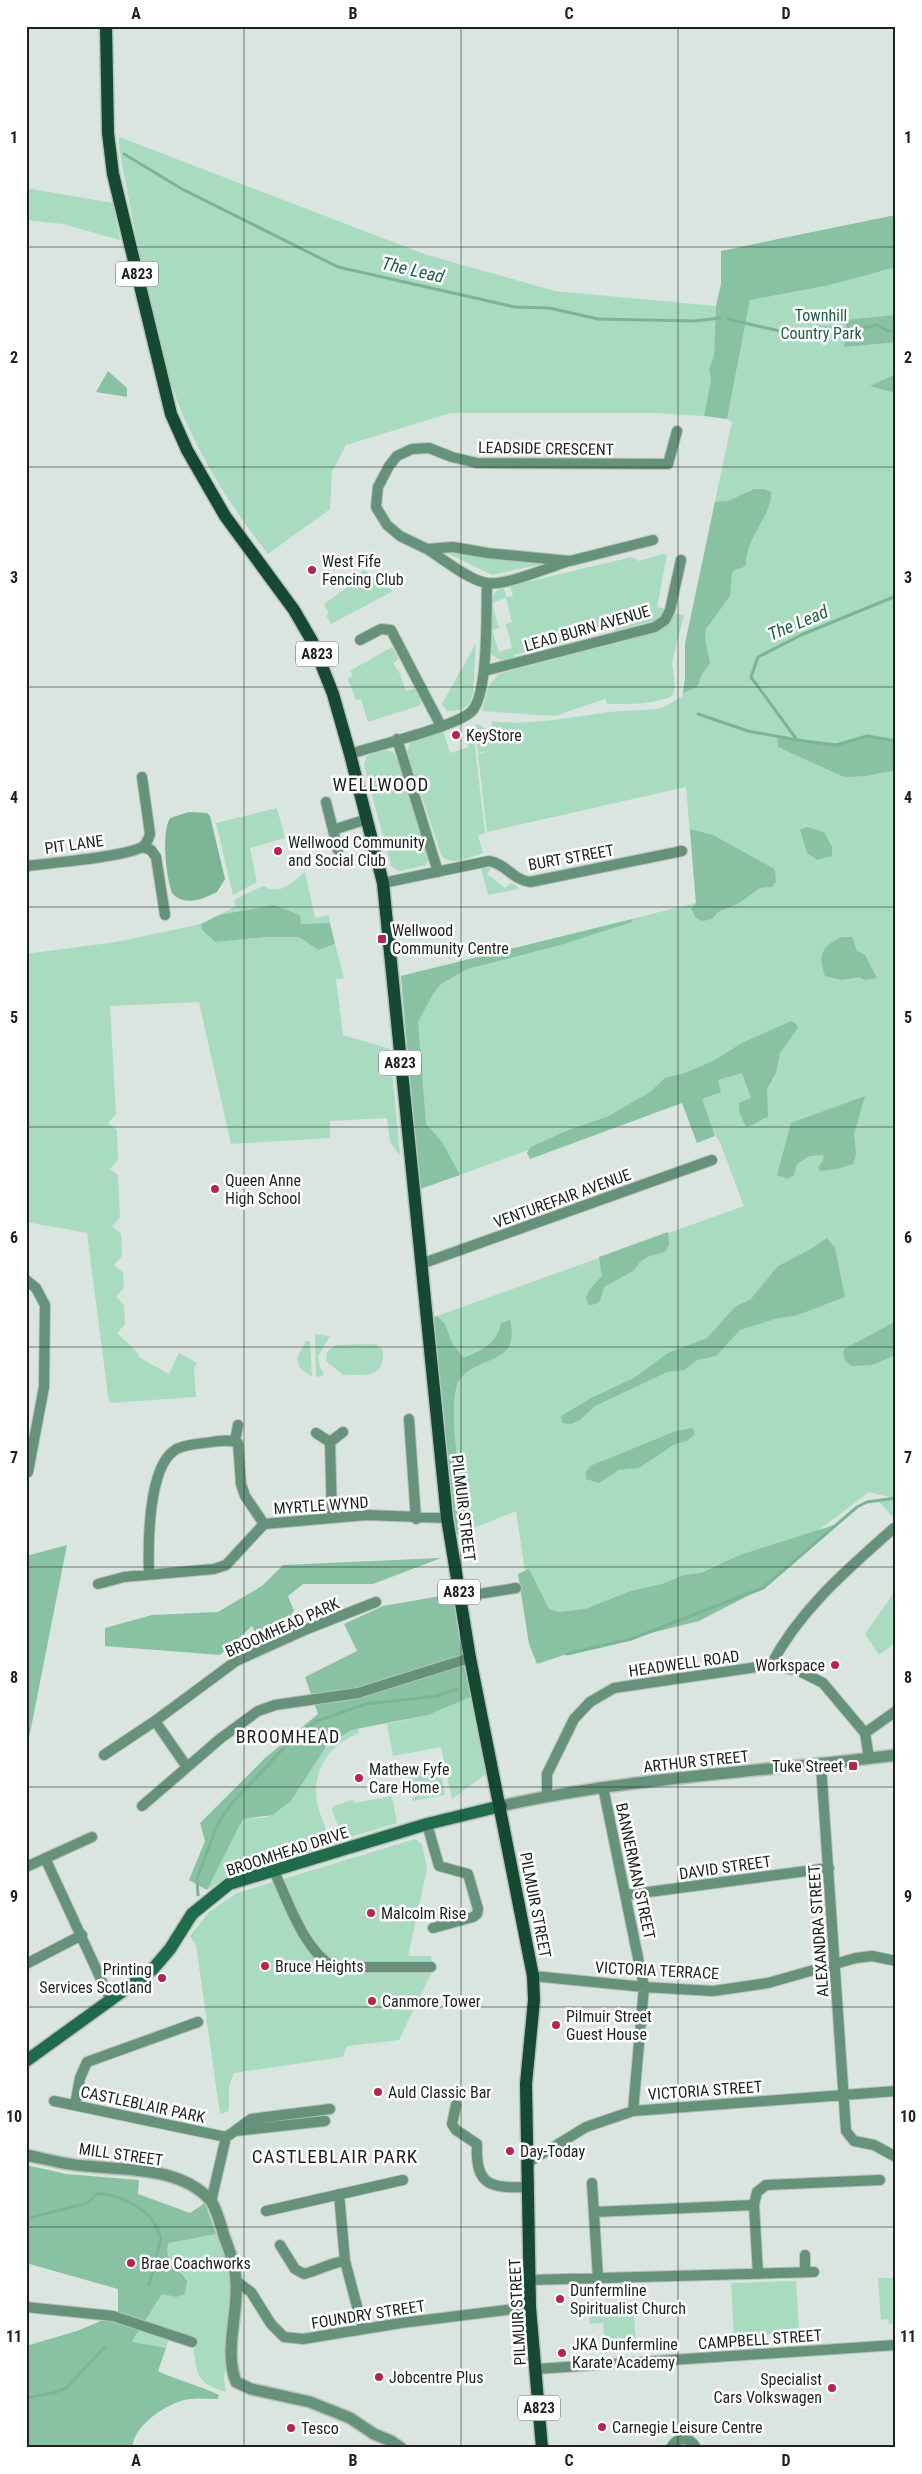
<svg xmlns="http://www.w3.org/2000/svg" width="922" height="2474" font-family="'Roboto Condensed',sans-serif">
<style>
.green{fill:#a9dbc0;fill-rule:evenodd}
.forest{fill:#89c1a3}
.water{fill:#7cb496}
.lines{fill:none;stroke-linecap:round;stroke-linejoin:round}
.stream{stroke:#7cb496;stroke-width:3}
.minor-casing{stroke:#b7c2bc;stroke-width:12}
.tertiary-casing{stroke:#b7c2bc;stroke-width:14}
.secondary-casing{stroke:#b7c2bc;stroke-width:15}
.primary-casing{stroke:#b7c2bc;stroke-width:15}
.minor{stroke:#66927a;stroke-width:10}
.tertiary{stroke:#66927a;stroke-width:11}
.secondary{stroke:#206b4a;stroke-width:12}
.primary{stroke:#154932;stroke-width:12}
.grid{fill:none;stroke:#1d221f;stroke-width:1;stroke-opacity:0.55}
.poi-dot{fill:#b5254d;stroke:#fff;stroke-width:2}
.labels{text-anchor:middle;stroke-width:5;stroke-linejoin:round;paint-order:stroke}
.shield{fill:#fff;stroke:#616462;stroke-width:1}
.shield-label{font-size:15px;font-weight:bold;fill:#1d221f}
.park-label{font-size:16px;fill:#1d5f42;stroke:#fff}
.street-label{font-size:16px;fill:#1d221f;stroke:#fff}
.poi-label{font-size:16px;fill:#1d221f;stroke:#fff;text-anchor:start}
.water-label{font-size:18px;font-style:italic;fill:#226346;stroke:#fff}
.neighbourhood-label{font-size:18px;letter-spacing:1px;fill:#1d221f;stroke:#fff}
.quarter-label{font-size:19px;letter-spacing:1px;fill:#1d221f;stroke:#fff}
.neatline{fill:none;stroke:#1d221f;stroke-width:2}
.grid-label{font-size:16px;text-anchor:middle;font-weight:bold;fill:#1d221f}
</style>
<rect width="100%" height="100%" fill="#d9e5de"/>
<path class="green" d="M119 137 427 255 555 291 716 306 714 355 709 369 711 380 704 416 653 413H451L346 445 332 472 330 509 268 554C233 510 202 461 180 408 168 378 161 345 153 314 140 258 129 203 119 147Z
M26 188 113 203 120 240 63 224 26 220Z
M896 215V1520L877 1500 893 1498 869 1492 699 1621 537 1653 516 1511 462 1533 437 1316 744 1206 721 1145 693 1091 420 1189 401 976 696 903 686 787 487 832 478 754 489 751 478 753 474 726 478 724 487 730 491 728 492 721C532 726 571 717 610 712 626 710 641 711 657 709 667 708 677 697 682 697L685 679V644L729 435 732 422 727 419 750 300 749 245Z
M446 548 539 562 542 564 492 575 443 551Z
M663 554 667 555 657 607 666 609 667 613 656 620 615 631 614 626 562 639 560 643 514 655V657C505 660 498 662 491 653 488 643 489 608 492 598 494 592 498 589 504 588L506 597 513 596 510 586 632 557 639 561ZM506 598 512 622 506 624 512 648 499 652 492 630 499 628 492 603Z
M364 570 393 591 331 624 326 615 329 614 324 604 356 581 355 578Z
M673 613 684 615 672 662 675 687 672 696C653 705 628 704 607 704L605 699 555 716 482 711 489 685 499 674 650 634 668 624Z
M476 643 473 693 470 703 462 710 447 711 442 704Z
M392 647 399 659 393 663 399 672 406 691 419 687 425 698 420 700 421 705 368 722 361 699 356 700 348 679 353 676 350 671Z
M443 730 450 753 469 747 467 739 474 737 485 833 478 836 483 853C470 857 450 868 441 854L407 752 410 742Z
M384 750 393 752 399 761 429 856 426 865 399 871 391 866 364 765 367 756Z
M277 808 285 838 250 848 257 882 233 895 216 823Z
M481 868H491L487 874 505 888 511 883 518 887V889L488 895Z
M305 872 315 918 329 915 330 923 301 924 219 915 236 906 234 900 263 886C280 896 292 883 305 872Z
M201 924 202 930 215 942 267 937H299L318 950 335 944 344 978 336 979 343 1035 390 1049 400 1156 390 1142 387 1118 330 1121V1138L231 1144 199 1002 110 1006 116 1114 108 1123 117 1130 118 1160 110 1169 118 1175 120 1218 112 1226 121 1234 122 1256 114 1265 123 1272 124 1288 116 1297 124 1305 125 1324 117 1333 137 1352 140 1358 169 1374 179 1353 197 1363 194 1368 196 1397 109 1403 87 1233 26 1222V954L116 942Z
M315 1334 330 1336 318 1356 320 1368 324 1373 322 1376 316 1377Z
M306 1341H310L312 1377 299 1367 297 1358Z
M376 1344 383 1350C384 1380 366 1374 343 1375L326 1361 327 1352 336 1345Z
M896 1590V1642L879 1655 865 1634Z
M471 1697 486 1774 452 1799 441 1747 393 1756 387 1724 428 1715Z
M358 1728 359 1733C334 1743 317 1762 316 1790 315 1807 326 1827 331 1842L232 1874 207 1890 243 1819C252 1818 266 1819 274 1814 308 1796 309 1740 358 1728Z
M440 1766 445 1795 412 1801V1798L415 1797 412 1781 409 1782 407 1773Z
M392 1796 397 1823 343 1839 332 1810 333 1806 353 1800 355 1803Z
M415 1839 422 1844 427 1869 408 1956H431L433 1970 399 2040 347 2046 343 2057 234 2073 229 2086V2111L220 2114 196 1945 190 1936 210 1911 237 1893Z
M216 2234 227 2260 231 2276 229 2330 224 2379 226 2392C196 2384 197 2373 193 2346L190 2343 168 2341 166 2348 132 2343 162 2294 176 2297 181 2271C171 2263 164 2256 169 2243Z
M878 2278H896V2323L889 2324 888 2319 881 2320Z
M796 2281 799 2331 734 2338 731 2283Z
M619 2303H633L636 2343 622 2346 621 2341H617V2345L605 2346 603 2323 590 2324 589 2307H603L605 2309 606 2305H615V2309H618Z"/>
<path class="forest" d="M896 215V267L829 285 750 300 727 419 704 416 711 380 709 369 714 355 716 306 721 284V251Z
M896 315V342L844 347 846 320Z
M108 371 127 388V397L96 392Z
M896 374V393L870 386Z
M754 489H764L771 492C773 514 744 540 746 565L742 568 735 569 732 573 730 596 706 629 705 638 710 663 702 674 697 687 683 693 685 679V644L715 502 728 501Z
M777 736 835 745 867 736 896 741V770L866 776 844 777 778 747Z
M807 827 824 832 832 847V856L817 860 807 853 800 830Z
M690 829 713 835 771 867 775 870 776 882 772 887 760 888 739 903 718 912 712 919 703 921 696 918 691 909 696 903Z
M274 905 300 915 301 924 330 923 335 944 318 950 299 937H267L215 942 202 930 201 924 219 915Z
M633 919 632 922 557 946 467 969 441 984 433 994 418 1022 426 1124 442 1142 460 1175 420 1189 401 976Z
M842 937H852L857 951 865 955 877 978 864 980 860 977 842 980 825 976C817 955 822 946 842 937Z
M791 1021 796 1024 798 1028 780 1053 776 1073 767 1089 768 1117C759 1119 755 1126 746 1127L739 1112V1103L751 1098 742 1073 718 1080 721 1092 702 1099 715 1136 697 1143 682 1103 530 1159 527 1153 531 1147 568 1130 607 1117 650 1092 665 1078 685 1073 713 1061 742 1043Z
M865 1096 854 1134 856 1154 853 1164 837 1169 821 1171 818 1168 824 1158 823 1155 809 1156 797 1164 794 1175 787 1179 777 1175 791 1123Z
M668 1232 669 1245 665 1252 649 1256 640 1262 633 1271 604 1287 600 1301 596 1304 589 1305 586 1298 590 1289 602 1276 599 1257Z
M827 1238 835 1248 845 1297 795 1316 778 1318 740 1330 716 1356 697 1360 684 1370 667 1372 595 1406 580 1420 571 1424 562 1423 561 1416 593 1397 634 1378 668 1353 707 1338 735 1307 751 1299 778 1266 811 1249Z
M437 1316 445 1324 453 1345 464 1358C483 1349 496 1345 501 1323L510 1320C521 1366 479 1354 460 1379 444 1400 464 1503 467 1531L455 1535 431 1318Z
M896 1321V1355L872 1365 851 1366C845 1361 842 1357 844 1349Z
M693 1428 695 1434 687 1441 675 1444 639 1468 619 1470 599 1483 586 1479V1472L590 1466 676 1431Z
M837 1524 763 1588 699 1621 567 1654 537 1664 529 1644 518 1574 529 1569 549 1609 559 1612 585 1609 631 1591 662 1584 684 1575 701 1573 740 1555Z
M67 1545 29 1738H26V1556Z
M441 1558 373 1584H303L288 1596 294 1611 290 1617 267 1626 270 1633 258 1638 252 1626 220 1655 105 1646V1628L152 1615 218 1612 262 1586 283 1565Z
M452 1594 471 1697 428 1715 351 1730 327 1745 291 1801 273 1815 243 1819 207 1890 189 1880 205 1841 200 1823 264 1759 318 1714 305 1677 357 1651 344 1624 383 1606Z
M26 2165 66 2174 139 2180 138 2194 190 2213 205 2203 216 2234 169 2243C162 2260 179 2268 187 2281L185 2294 176 2297 162 2294 132 2342 166 2348 158 2371C178 2381 199 2385 219 2395L218 2399C205 2399 190 2397 178 2402 158 2410 135 2426 132 2448H26V2346L77 2331 118 2314V2289L26 2263Z"/>
<path class="water" d="M189 812 207 813 210 816 225 879 217 892C203 899 184 907 172 893 166 876 161 834 170 818Z"/>
<g class="lines">
<path class="stream" d="M124 154 182 189 338 267 515 307 549 308 598 319 694 321 721 318
M727 319 780 331 825 328 858 329 877 325 888 331H896
M698 714 748 731 797 740 836 745 867 736 896 741
M797 740 751 677 758 657 801 635 896 596
M567 1654 631 1639 763 1588 857 1507 867 1502 896 1498
M198 1895 197 1879 217 1825 231 1804 299 1732 317 1721 366 1704 437 1696 457 1689
M26 2219 87 2203 97 2194C115 2193 137 2204 150 2217 155 2222 158 2231 161 2238L149 2285
M26 2398 53 2393 66 2388 105 2347"/>
<defs>
<path id="minor" d="M653 540 570 561 487 553 453 547 427 549 400 536 387 525 376 507 378 487 389 466 397 456 412 449 429 448 452 457 477 463 668 464 677 431
M427 549C442 558 470 581 487 583 505 586 547 568 566 562
M360 640 381 629 391 630 441 726
M484 671 655 627 665 620 670 610 681 560
M397 739 438 872
M350 754C375 746 458 726 472 711 489 693 486 610 487 584
M326 802 338 850
M333 830 367 819
M142 847 151 850 156 857 165 915
M26 866C50 863 125 857 142 847 147 844 148 840 150 834L142 777
M383 883 489 861C507 864 511 879 530 882L682 851
M421 1264 712 1160
M26 1280 36 1288 45 1305 44 1387 28 1472
M409 1419 416 1519
M316 1433 330 1442 343 1432
M235 1441 238 1425
M330 1442 332 1517
M149 1574C148 1544 148 1467 175 1450 182 1445 196 1444 204 1443 215 1442 228 1438 238 1443L241 1484 245 1496 264 1524
M98 1584 124 1577 214 1569 226 1565 264 1524 366 1515 447 1518
M460 1597 516 1588
M771 1665C800 1609 848 1569 894 1528
M155 1721 187 1767
M104 1755 155 1721 236 1661 307 1629 376 1602
M869 1758 865 1733 896 1711
M821 1765 846 2131 854 2141 874 2145 896 2157
M603 1787 644 1987 633 2111
M547 1796V1774L574 1719 590 1702 614 1688 771 1665 799 1671 823 1683 865 1733
M142 1806 221 1738 258 1711 275 1705 358 1693 470 1658
M427 1824 439 1866 468 1874 478 1909 477 1914 473 1917 433 1928
M45 1858 111 2001
M26 1867 92 1837
M274 1871C288 1901 304 1951 334 1967H431
M626 1895 829 1868
M26 1964 82 1935
M533 1976 644 1987 713 1991 768 1983 856 1958 872 1956 896 1961
M54 2101 226 2137
M75 2105 80 2078 87 2062 198 2022
M456 2105 452 2124 456 2130 477 2144C475 2187 491 2188 529 2187
M236 2130 251 2119 330 2109
M226 2137 235 2131 325 2121
M529 2162 586 2127 633 2111 896 2091
M592 2183 598 2278
M339 2194 345 2261 363 2329
M211 2202 226 2137
M754 2205 757 2192 766 2185 880 2180
M266 2211 403 2180
M594 2212 754 2205 758 2274
M280 2245 295 2269 304 2274C319 2270 330 2263 345 2261
M805 2255V2272
M530 2280 814 2272
M236 2281 251 2292 271 2324 284 2337 303 2339 401 2323 530 2307
M26 2307 113 2316 192 2342
M536 2369 896 2345
M671 2448C677 2436 690 2436 696 2448"/>
<path id="tertiary" d="M501 1806C630 1777 764 1772 896 1755
M26 2155C46 2159 66 2165 86 2166 126 2170 182 2167 211 2201 217 2210 221 2226 224 2236 230 2252 236 2267 236 2284 238 2315 224 2352 236 2382L251 2389 310 2402 350 2418 374 2434 391 2441 401 2448"/>
<path id="secondary" d="M26 2061 152 1970 170 1949 192 1914 229 1884 427 1824 501 1806"/>
<path id="primary" d="M106 26 108 133 113 174 171 414 187 450 225 516 294 610 312 641 333 694 350 754 383 883 447 1518 470 1658 533 1976 534 2000 526 2084 530 2307 542 2448"/>
</defs>
<use href="#minor" class="minor-casing"/>
<use href="#tertiary" class="tertiary-casing"/>
<use href="#secondary" class="secondary-casing"/>
<use href="#primary" class="primary-casing"/>
<use href="#minor" class="minor"/>
<use href="#tertiary" class="tertiary"/>
<use href="#secondary" class="secondary"/>
<use href="#primary" class="primary"/>
</g>
<path class="grid" d="M244 26V2448M461 26V2448M678 26V2448M26 247H896M26 467H896M26 687H896M26 907H896M26 1127H896M26 1347H896M26 1567H896M26 1787H896M26 2007H896M26 2227H896"/>
<g class="poi-dot">
<circle cx="312" cy="570" r="5"/>
<circle cx="456" cy="735" r="5"/>
<circle cx="278" cy="851" r="5"/>
<rect x="377" y="934" width="10" height="10" rx="2.5"/>
<circle cx="215" cy="1189" r="5"/>
<circle cx="835" cy="1665" r="5"/>
<rect x="848" y="1761" width="10" height="10" rx="2.5"/>
<circle cx="359" cy="1778" r="5"/>
<circle cx="371" cy="1913" r="5"/>
<circle cx="265" cy="1966" r="5"/>
<circle cx="162" cy="1978" r="5"/>
<circle cx="372" cy="2001" r="5"/>
<circle cx="556" cy="2025" r="5"/>
<circle cx="378" cy="2092" r="5"/>
<circle cx="510" cy="2151" r="5"/>
<circle cx="131" cy="2263" r="5"/>
<circle cx="560" cy="2299" r="5"/>
<circle cx="562" cy="2353" r="5"/>
<circle cx="379" cy="2377" r="5"/>
<circle cx="832" cy="2388" r="5"/>
<circle cx="602" cy="2427" r="5"/>
<circle cx="291" cy="2428" r="5"/>
</g>
<g class="labels">
<g class="shield">
<rect x="116" y="261.5" width="42" height="25" rx="4"/>
<rect x="296" y="641.5" width="42" height="25" rx="4"/>
<rect x="379" y="1050.5" width="42" height="25" rx="4"/>
<rect x="438" y="1579.5" width="42" height="25" rx="4"/>
<rect x="518" y="2395.5" width="42" height="25" rx="4"/>
</g>
<g class="shield-label">
<text x="137" y="279">A823</text>
<text x="317" y="659">A823</text>
<text x="400" y="1068">A823</text>
<text x="459" y="1597">A823</text>
<text x="539" y="2413">A823</text>
</g>
<g class="park-label">
<text x="821" y="321">Townhill<tspan x="821" dy="18">Country Park</tspan></text>
</g>
<g class="street-label">
<text transform="translate(546 448) rotate(1)" y="6">LEADSIDE CRESCENT</text>
<text transform="translate(587 628) rotate(-16)" y="6">LEAD BURN AVENUE</text>
<text transform="translate(74 844) rotate(-8)" y="6">PIT LANE</text>
<text transform="translate(571 857) rotate(-10)" y="6">BURT STREET</text>
<text transform="translate(562 1198) rotate(-20)" y="6">VENTUREFAIR AVENUE</text>
<text transform="translate(321 1505) rotate(-4)" y="6">MYRTLE WYND</text>
<text transform="translate(464 1508) rotate(83)" y="6">PILMUIR STREET</text>
<text transform="translate(282 1627) rotate(-24)" y="6">BROOMHEAD PARK</text>
<text transform="translate(684 1663) rotate(-8)" y="6">HEADWELL ROAD</text>
<text transform="translate(696 1761) rotate(-6)" y="6">ARTHUR STREET</text>
<text transform="translate(287 1851) rotate(-18)" y="6">BROOMHEAD DRIVE</text>
<text transform="translate(725 1867) rotate(-8)" y="6">DAVID STREET</text>
<text transform="translate(636 1871) rotate(78)" y="6">BANNERMAN STREET</text>
<text transform="translate(536 1905) rotate(79)" y="6">PILMUIR STREET</text>
<text transform="translate(818 1931) rotate(-94)" y="6">ALEXANDRA STREET</text>
<text transform="translate(657 1970) rotate(3)" y="6">VICTORIA TERRACE</text>
<text transform="translate(705 2090) rotate(-4)" y="6">VICTORIA STREET</text>
<text transform="translate(143 2104) rotate(12)" y="6">CASTLEBLAIR PARK</text>
<text transform="translate(121 2154) rotate(8)" y="6">MILL STREET</text>
<text transform="translate(517 2312) rotate(-93)" y="6">PILMUIR STREET</text>
<text transform="translate(368 2314) rotate(-9)" y="6">FOUNDRY STREET</text>
<text transform="translate(760 2339) rotate(-4)" y="6">CAMPBELL STREET</text>
</g>
<g class="poi-label">
<text x="322" y="567">West Fife<tspan x="322" dy="18">Fencing Club</tspan></text>
<text x="466" y="741">KeyStore</text>
<text x="288" y="848">Wellwood Community<tspan x="288" dy="18">and Social Club</tspan></text>
<text x="392" y="936">Wellwood<tspan x="392" dy="18">Community Centre</tspan></text>
<text x="225" y="1186">Queen Anne<tspan x="225" dy="18">High School</tspan></text>
<text x="825" y="1671" text-anchor="end">Workspace</text>
<text x="843" y="1772" text-anchor="end">Tuke Street</text>
<text x="369" y="1775">Mathew Fyfe<tspan x="369" dy="18">Care Home</tspan></text>
<text x="381" y="1919">Malcolm Rise</text>
<text x="275" y="1972">Bruce Heights</text>
<text x="152" y="1975" text-anchor="end">Printing<tspan x="152" dy="18">Services Scotland</tspan></text>
<text x="382" y="2007">Canmore Tower</text>
<text x="566" y="2022">Pilmuir Street<tspan x="566" dy="18">Guest House</tspan></text>
<text x="388" y="2098">Auld Classic Bar</text>
<text x="520" y="2157">Day-Today</text>
<text x="141" y="2269">Brae Coachworks</text>
<text x="570" y="2296">Dunfermline<tspan x="570" dy="18">Spiritualist Church</tspan></text>
<text x="572" y="2350">JKA Dunfermline<tspan x="572" dy="18">Karate Academy</tspan></text>
<text x="389" y="2383">Jobcentre Plus</text>
<text x="822" y="2385" text-anchor="end">Specialist<tspan x="822" dy="18">Cars Volkswagen</tspan></text>
<text x="612" y="2433">Carnegie Leisure Centre</text>
<text x="301" y="2434">Tesco</text>
</g>
<g class="water-label">
<text transform="translate(413 270) rotate(13)" y="6">The Lead</text>
<text transform="translate(798 623) rotate(-23)" y="6">The Lead</text>
</g>
<g class="neighbourhood-label">
<text x="288" y="1743">BROOMHEAD</text>
</g>
<g class="quarter-label">
<text x="381" y="791">WELLWOOD</text>
<text x="335" y="2163">CASTLEBLAIR PARK</text>
</g>
</g>
<rect width="922" height="2474" fill="none" stroke="#ffffff" stroke-width="55"/>
<rect x="28" y="28" width="866" height="2418" class="neatline"/>
<g class="grid-label">
<text x="136" y="19">A</text>
<text x="353" y="19">B</text>
<text x="569" y="19">C</text>
<text x="786" y="19">D</text>
<text x="14" y="143">1</text>
<text x="908" y="143">1</text>
<text x="14" y="363">2</text>
<text x="908" y="363">2</text>
<text x="14" y="583">3</text>
<text x="908" y="583">3</text>
<text x="14" y="803">4</text>
<text x="908" y="803">4</text>
<text x="14" y="1023">5</text>
<text x="908" y="1023">5</text>
<text x="14" y="1243">6</text>
<text x="908" y="1243">6</text>
<text x="14" y="1463">7</text>
<text x="908" y="1463">7</text>
<text x="14" y="1683">8</text>
<text x="908" y="1683">8</text>
<text x="14" y="1902">9</text>
<text x="908" y="1902">9</text>
<text x="14" y="2122">10</text>
<text x="908" y="2122">10</text>
<text x="14" y="2342">11</text>
<text x="908" y="2342">11</text>
<text x="136" y="2466">A</text>
<text x="353" y="2466">B</text>
<text x="569" y="2466">C</text>
<text x="786" y="2466">D</text>
</g>
</svg>
